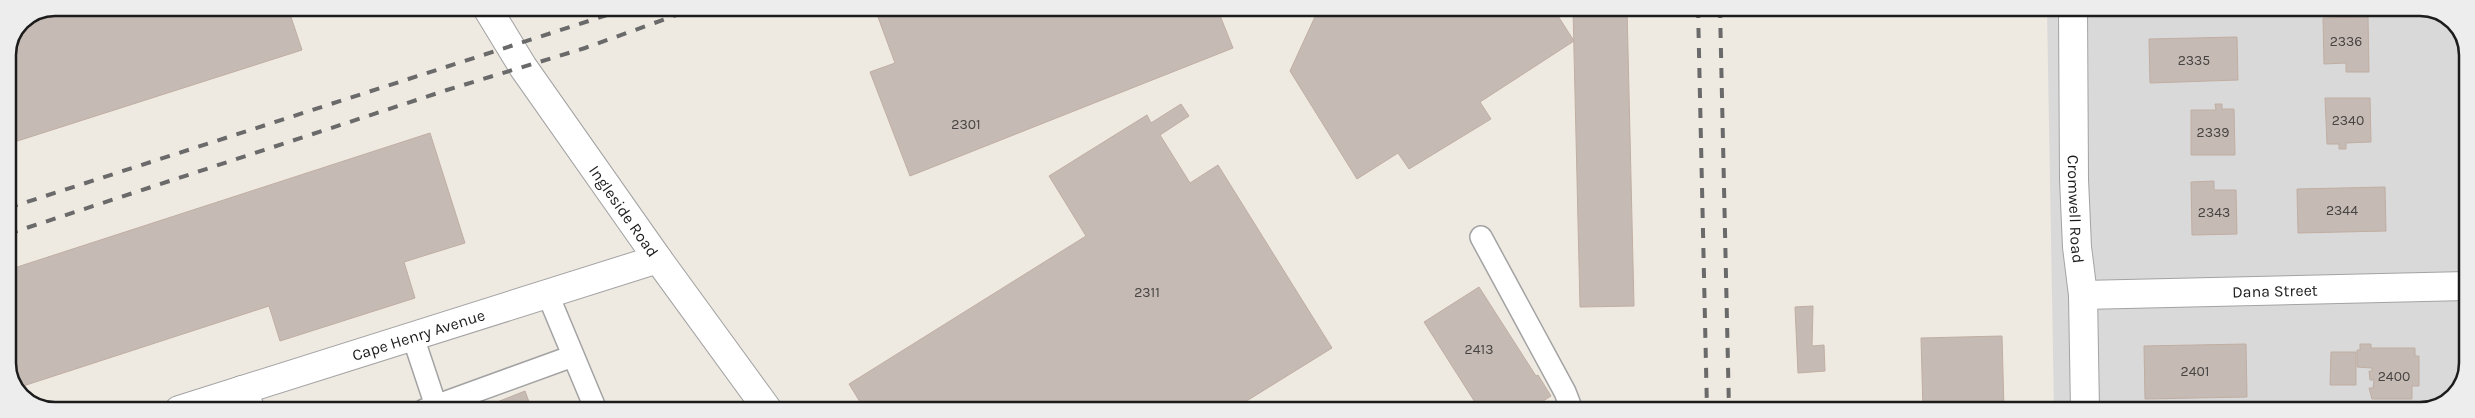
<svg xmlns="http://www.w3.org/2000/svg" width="2475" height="418" font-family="Karla,sans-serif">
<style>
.residential{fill:#dad9d9}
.building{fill:#c6bab4;stroke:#c0aea3}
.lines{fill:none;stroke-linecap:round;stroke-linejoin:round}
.service-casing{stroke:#a3a3a3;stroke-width:24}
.minor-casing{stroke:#a3a3a3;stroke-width:30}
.tertiary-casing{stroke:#a3a3a3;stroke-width:30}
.service{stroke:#fff;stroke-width:21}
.minor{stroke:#fff;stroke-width:28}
.tertiary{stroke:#fff;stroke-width:28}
.rail{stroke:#6a6a6a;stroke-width:4;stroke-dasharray:10 10;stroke-linecap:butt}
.labels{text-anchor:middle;stroke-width:4.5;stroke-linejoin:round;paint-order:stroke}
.number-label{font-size:14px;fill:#464442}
.street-label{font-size:16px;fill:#1c1c1c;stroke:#fff}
.rim{fill:none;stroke:#1c1c1c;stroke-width:2.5}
</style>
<rect width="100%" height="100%" fill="#eee9e1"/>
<path class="residential" d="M2047 8H2427L2454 22 2467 49V370L2451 399 2420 410H2054Z"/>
<path class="building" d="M55 8H288L302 50 8 144V55L22 21Z
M902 8H1217L1233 48 910 176 870 72 895 63 878 17Z
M1319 8H1553L1574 41 1480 102 1491 119 1409 169 1398 153 1357 179 1290 71Z
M1573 8H1627L1634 306 1580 307Z
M2368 17 2369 72H2346V63L2324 64 2323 18Z
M2237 37 2238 80 2150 83 2149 39Z
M2325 98H2370L2371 142 2346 143V149H2339V144H2327Z
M1181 104 1189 116 1160 135 1190 183 1218 165 1332 348 1232 410H1156L1153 406 1145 410H865L849 384 1086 236 1049 176 1147 115 1151 123Z
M2215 104H2222V109H2234L2235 155H2191V110H2216Z
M430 133 465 243 404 262 415 298 280 341 269 306 17 388 8 369V270Z
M2214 181V190H2236L2237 234 2192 235 2191 182Z
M2385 187 2386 231 2298 233 2297 189Z
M1479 287 1536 376 1538 375 1551 396 1529 410H1480L1424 322Z
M1813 306 1812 346 1824 345 1825 371 1798 373 1795 307Z
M2002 336 2004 410H1923L1921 338Z
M2246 344 2247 397 2145 399 2144 346Z
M2360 344H2371V348H2415V356H2419V386H2412V399H2372L2369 388H2373L2374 380H2370L2369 371H2372V368L2357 367V350H2360Z
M2331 352H2356V385H2330Z
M525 391 532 410H477Z"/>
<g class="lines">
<defs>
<path id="service" d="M1481 237 1565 392 1572 410
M548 295 596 410
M413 337 436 406
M424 410 573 356"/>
<g id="minor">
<path id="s1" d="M2073 8 2074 179 2077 247 2083 295 2085 410"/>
<path id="s2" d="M2083 295 2467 286"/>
<path d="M242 390 251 410"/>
</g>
<g id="tertiary">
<path id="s3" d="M487 8 523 67 658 259 768 410"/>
<path id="s4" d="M179 410 658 259"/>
</g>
</defs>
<use href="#service" class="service-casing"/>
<use href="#minor" class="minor-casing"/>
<use href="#tertiary" class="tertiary-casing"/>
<use href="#service" class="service"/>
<use href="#minor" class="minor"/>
<use href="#tertiary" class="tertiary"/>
<path class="rail" d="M1698 8 1707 410
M1720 8 1729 410
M8 208 629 8
M8 234 447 90 585 48 696 8"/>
</g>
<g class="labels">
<g class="number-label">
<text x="2346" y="46">2336</text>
<text x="2194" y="65">2335</text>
<text x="2348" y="125">2340</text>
<text x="966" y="129">2301</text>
<text x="2213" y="137">2339</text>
<text x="2342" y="215">2344</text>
<text x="2214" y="217">2343</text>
<text x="1147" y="297">2311</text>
<text x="1479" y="354">2413</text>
<text x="2195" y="376">2401</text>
<text x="2394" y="381">2400</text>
</g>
<g class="street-label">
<text dy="6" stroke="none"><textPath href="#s1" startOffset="201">Cromwell Road</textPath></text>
<text dy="6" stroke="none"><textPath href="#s3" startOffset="245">Ingleside Road</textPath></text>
<text dy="6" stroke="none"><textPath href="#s2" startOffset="192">Dana Street</textPath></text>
<text dy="6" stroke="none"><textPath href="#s4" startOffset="251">Cape Henry Avenue</textPath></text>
</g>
</g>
<path d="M0 0H2475V418H0ZM55 16H2420A39 39 0 0 1 2459 55V363A39 39 0 0 1 2420 402H55A39 39 0 0 1 16 363V55A39 39 0 0 1 55 16Z" fill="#ededed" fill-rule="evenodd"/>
<path class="rim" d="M55 16H2420A39 39 0 0 1 2459 55V363A39 39 0 0 1 2420 402H55A39 39 0 0 1 16 363V55A39 39 0 0 1 55 16Z"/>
</svg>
